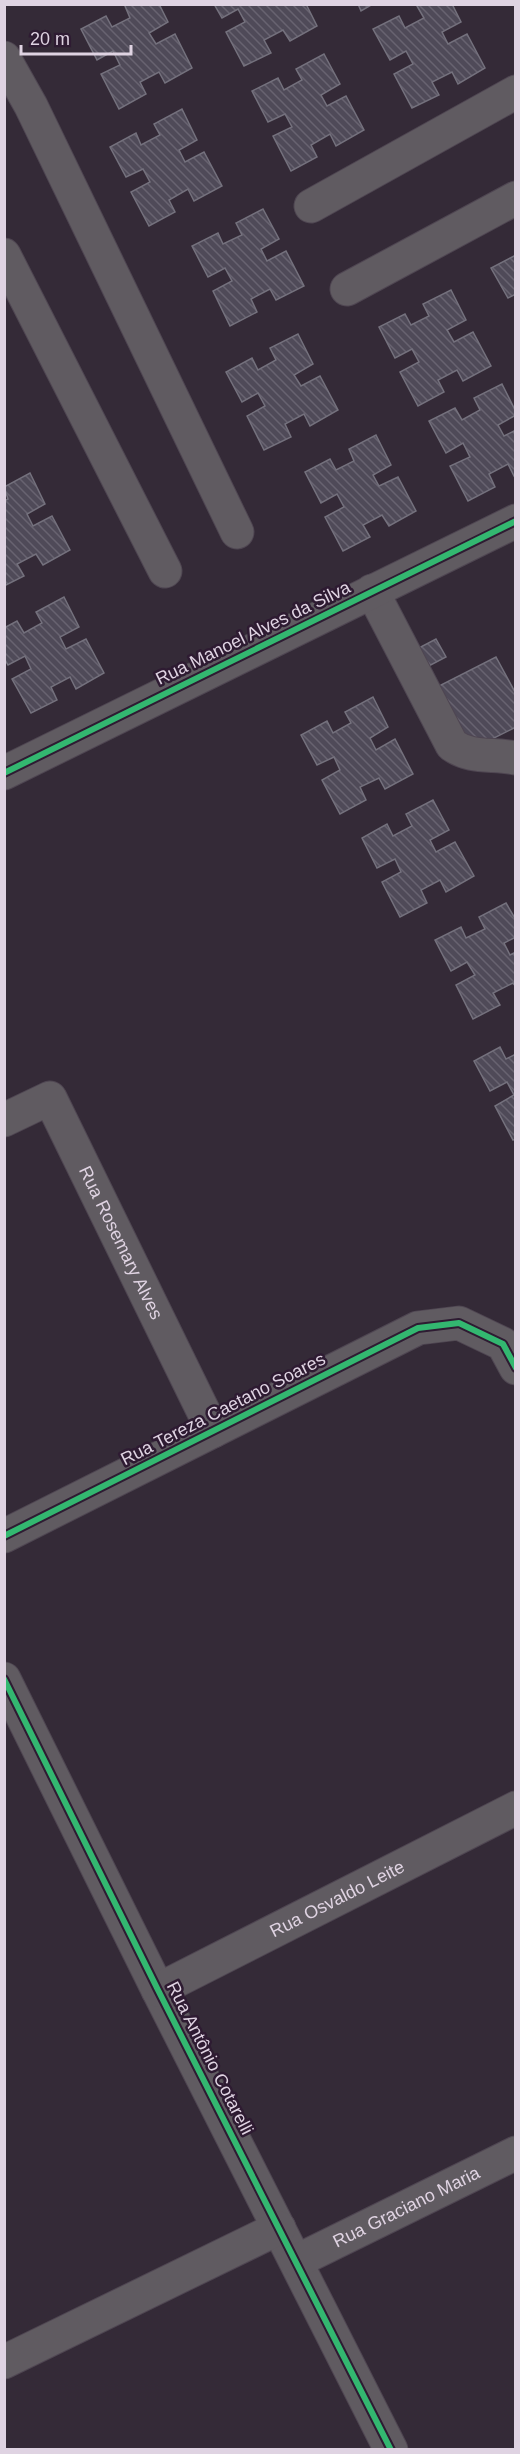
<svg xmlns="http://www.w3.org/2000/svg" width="520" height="2454" font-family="Helvetica,sans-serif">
<defs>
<pattern id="building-back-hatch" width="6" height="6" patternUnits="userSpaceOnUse" patternTransform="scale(1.5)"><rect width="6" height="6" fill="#4f4a58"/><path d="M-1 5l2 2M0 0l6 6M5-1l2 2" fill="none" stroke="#686370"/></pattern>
</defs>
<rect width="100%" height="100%" fill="#342a37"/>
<g fill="url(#building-back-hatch)" stroke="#74717d" stroke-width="1.5">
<path d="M128,4H159L168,22L149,33L156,44L175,34L192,68L165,83L159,72L140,82L146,94L119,109L101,74L120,65L113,51L97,60L81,29L106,16L112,27L130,18L125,6Z"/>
<path d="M214,4H306L317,26L290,41L283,30L264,40L271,53L244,66L226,32L245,22L238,9L222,18Z"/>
<path d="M358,4H373L361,11Z"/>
<path d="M421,4H452L461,22L442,32L448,44L467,34L485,68L458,84L452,72L432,82L439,95L412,108L394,74L413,64L406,51L390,60L373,29L399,16L405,28L424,18L417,6Z"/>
<path d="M324,54L340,84L321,95L327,106L346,96L364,130L336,146L330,134L311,145L317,157L291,171L273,136L292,127L285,114L268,122L252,91L278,78L284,90L302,80L296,69Z"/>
<path d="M182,109L197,140L179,150L185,162L204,152L222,186L194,201L188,189L169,200L175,212L149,226L131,192L150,182L143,169L126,177L110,147L136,133L141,145L160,135L154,124Z"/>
<path d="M263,209L279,239L261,249L267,261L286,251L304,286L276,300L270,289L251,299L257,312L230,326L213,291L232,281L225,268L208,277L192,246L218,233L223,244L242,235L236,223Z"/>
<path d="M516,255V294L508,298L491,268Z"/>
<path d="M451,290L466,320L447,330L454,342L473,332L491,366L463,381L457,370L438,380L444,392L418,406L400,372L419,362L412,349L395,358L379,327L405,314L411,325L429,316L423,304Z"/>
<path d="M298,334L313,364L294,375L301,386L320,376L338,410L310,426L304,414L285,424L291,437L264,450L247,416L265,406L258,393L242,402L226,372L252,358L258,370L276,360L270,348Z"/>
<path d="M502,384L516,412V415L498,425L504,436L516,430V474L514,476L508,464L489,474L495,487L468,501L450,466L470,457L463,443L446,453L429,421L455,408L462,420L480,410L474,398Z"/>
<path d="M376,435L391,465L373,475L379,486L398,477L416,511L389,526L382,515L363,525L370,537L343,551L325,517L344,507L337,494L321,503L305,472L330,459L336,470L354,461L349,449Z"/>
<path d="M30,473L45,504L27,514L33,526L52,516L70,550L43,565L36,554L17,564L24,576L4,586V501L8,499L4,487Z"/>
<path d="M64,597L79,627L60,637L66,649L86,639L104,673L76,689L70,677L51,687L57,700L31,713L12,679L31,669L25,656L8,665L4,658V628L17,621L24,633L42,623L36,612Z"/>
<path d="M436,639L446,657L423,669L413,651Z"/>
<path d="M496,657L516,694V727L470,750L437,687Z"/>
<path d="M373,697L388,727L370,738L376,750L395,739L413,774L385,789L379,778L360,787L366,800L340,814L322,780L340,770L334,757L317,765L301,735L327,721L333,733L351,723L345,712Z"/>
<path d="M433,800L449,830L430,840L436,852L455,842L474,876L446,892L440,880L421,890L427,903L400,917L382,882L401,872L395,859L377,868L362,838L387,824L393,836L412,826L406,814Z"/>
<path d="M506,903L516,920V937L504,943L510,955L516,952V987L513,983L493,993L500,1005L473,1019L456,985L475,975L467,962L451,971L435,940L461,927L466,938L485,929L479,917Z"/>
<path d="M500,1047L506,1059L516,1054V1139L513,1140L495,1106L514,1095L507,1082L490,1091L474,1061Z"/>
</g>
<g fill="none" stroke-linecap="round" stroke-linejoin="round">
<defs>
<g id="minor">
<path d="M4,58L31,106L237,532"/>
<path d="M311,206L516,92"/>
<path d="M4,255L165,571"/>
<path d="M347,289L516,198"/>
<path d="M372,591L452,745C472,759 491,753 516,758"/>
<path d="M4,773L516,521"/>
<path id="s1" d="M4,1120L50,1098L213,1431"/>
<path d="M4,1536L418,1328L459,1323L503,1344L516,1368"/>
<path d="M4,1679L158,1990L391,2450"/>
<path id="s2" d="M158,1990L516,1808"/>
<path id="s3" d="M297,2261L516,2153"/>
<path d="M4,2362L279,2228"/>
</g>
</defs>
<use href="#minor" stroke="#4f4652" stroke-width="35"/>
<use href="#minor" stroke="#605b61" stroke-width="33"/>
<defs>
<g id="cycleway">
<path d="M4,773L516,521"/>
<path d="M4,1536L418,1328L459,1323L503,1344L516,1368"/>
<path d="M4,1679L158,1990L391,2450"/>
</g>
</defs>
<use href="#cycleway" stroke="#2e1b32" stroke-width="10"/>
<use href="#cycleway" stroke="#33b770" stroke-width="6"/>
</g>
<g text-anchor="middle" stroke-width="5" stroke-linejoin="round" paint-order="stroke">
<g font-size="18" fill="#dfd3e2" stroke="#2e1b32">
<text transform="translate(253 633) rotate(-26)" y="6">Rua Manoel Alves da Silva</text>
<text dy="6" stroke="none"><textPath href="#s1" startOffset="212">Rua Rosemary Alves</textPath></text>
<text transform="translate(223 1409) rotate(-27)" y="6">Rua Tereza Caetano Soares</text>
<text dy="6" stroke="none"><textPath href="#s2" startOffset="201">Rua Osvaldo Leite</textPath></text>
<text transform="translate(210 2058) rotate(63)" y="6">Rua Antônio Cotarelli</text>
<text dy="6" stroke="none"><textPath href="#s3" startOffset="122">Rua Graciano Maria</textPath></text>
</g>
</g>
<rect width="520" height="2454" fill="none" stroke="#dfd3e2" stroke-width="12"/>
<path d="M21 45v9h110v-9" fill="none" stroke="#dfd3e2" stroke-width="3"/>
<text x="30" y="45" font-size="18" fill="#dfd3e2" stroke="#2e1b32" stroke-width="4.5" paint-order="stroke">20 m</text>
</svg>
